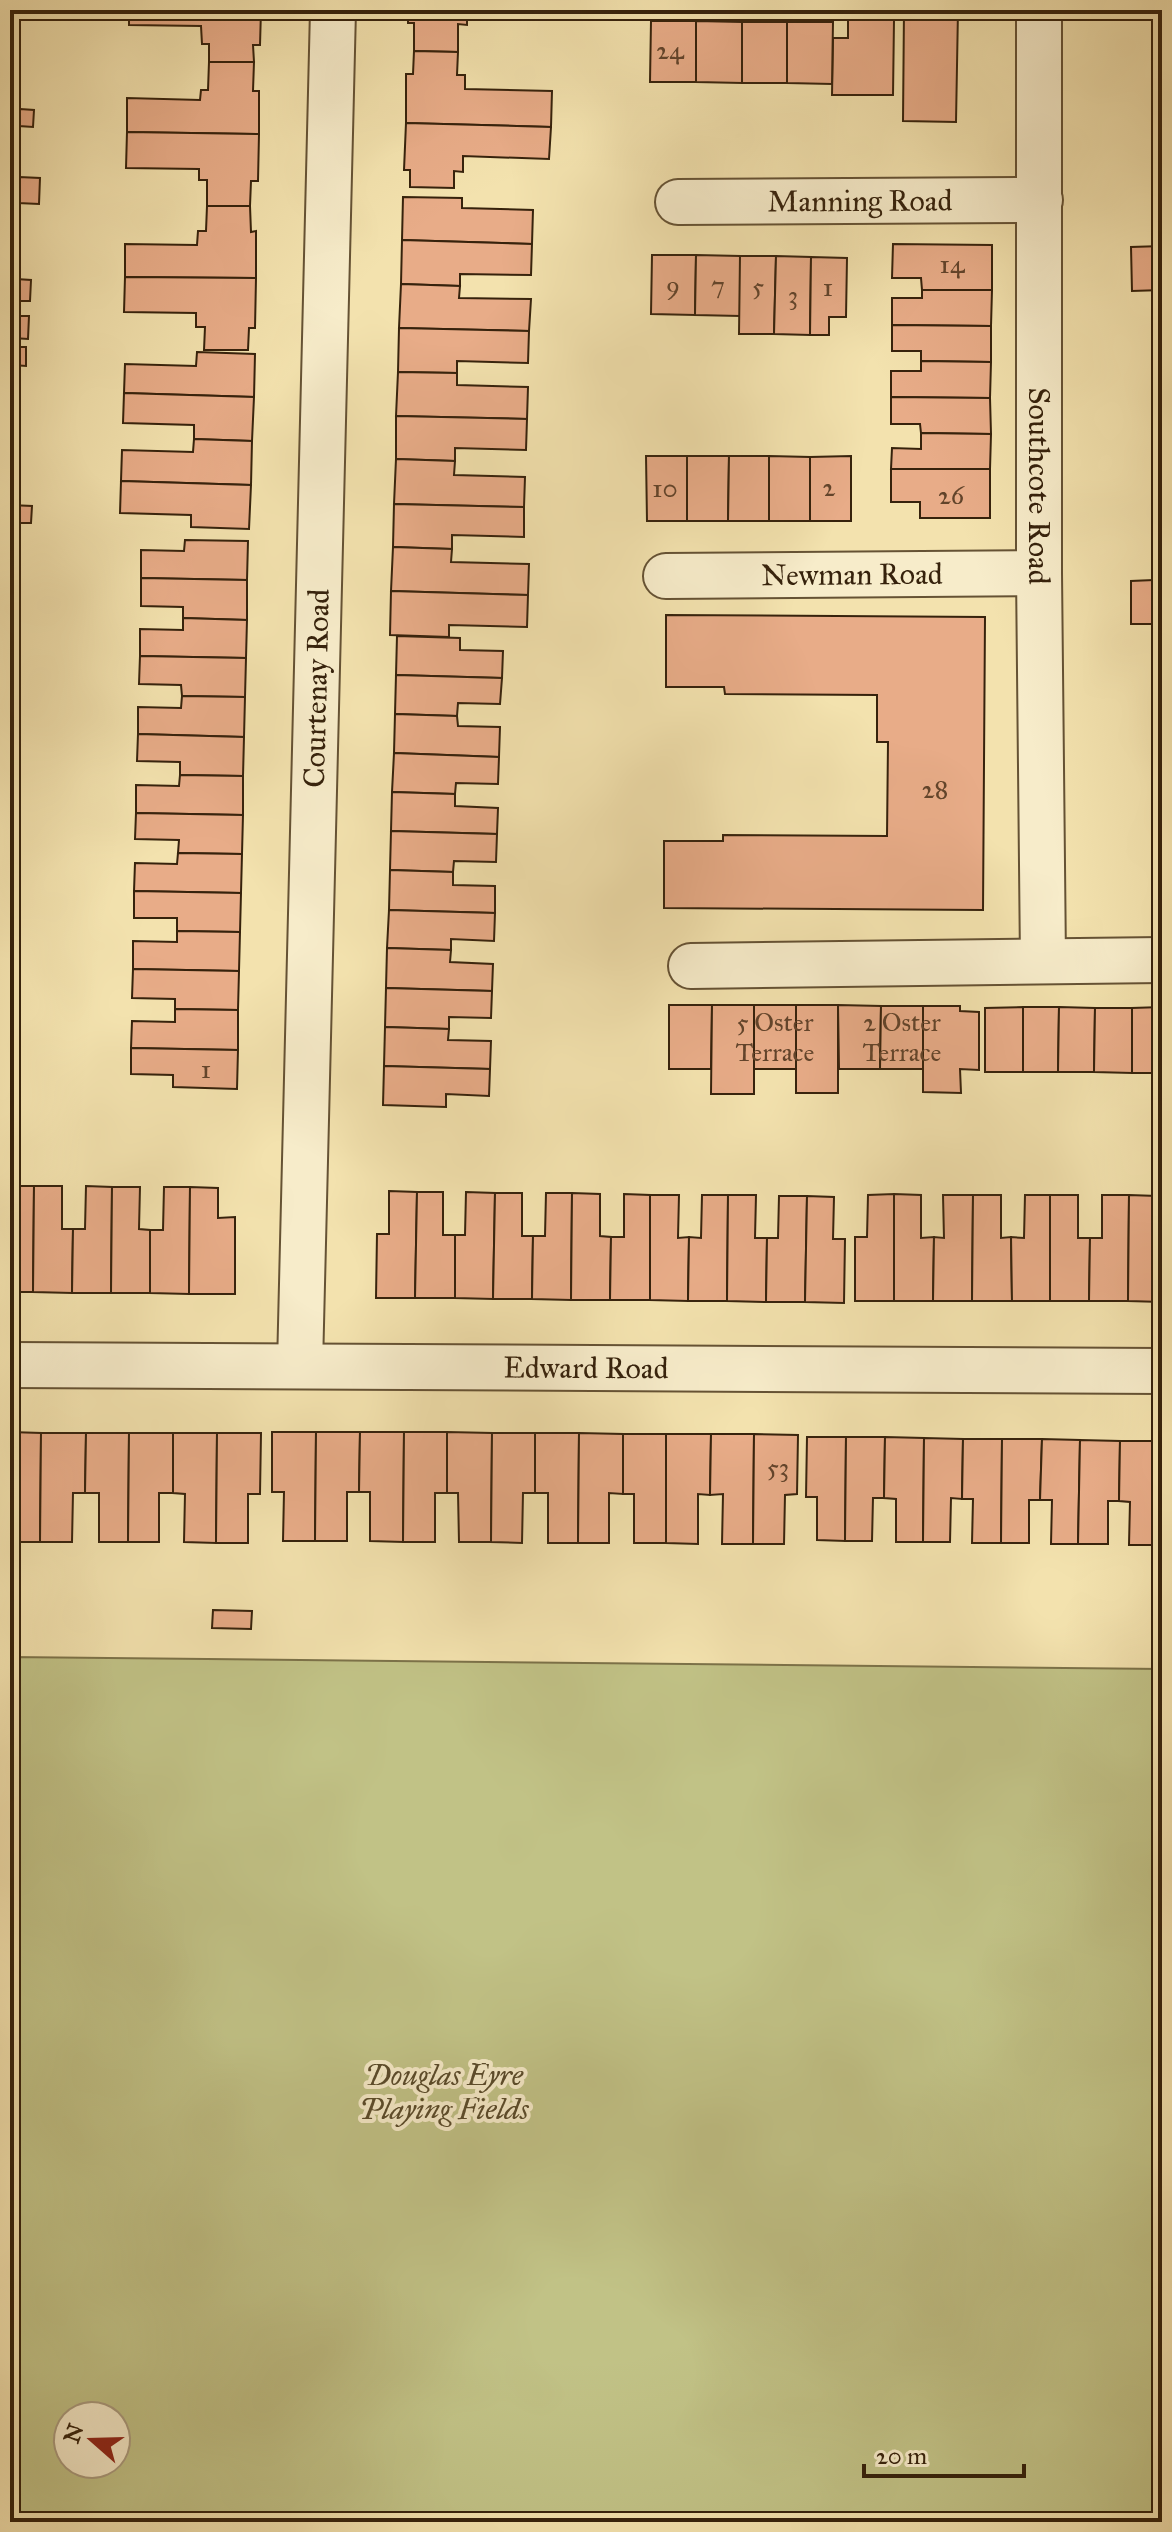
<svg xmlns="http://www.w3.org/2000/svg" width="1172" height="2532" font-family="'IM FELL Great Primer',serif">
<rect width="100%" height="100%" fill="#f3e2ae"/>
<filter id="stains"><feTurbulence type="fractalNoise" baseFrequency=".0025" numOctaves="4"/><feColorMatrix values="0 0 0 0 .2 0 0 0 0 .09 0 0 0 0 .02 0 0 0 .5 -.17"/></filter>
<radialGradient id="worn" r=".72"><stop offset=".6" stop-color="#630" stop-opacity="0"/><stop offset="1" stop-color="#630" stop-opacity=".3"/></radialGradient>
<path fill="#c1c286" stroke="#7c7249" stroke-width="2" fill-rule="evenodd" d="M10,1657L1162,1669V2522H10ZM68,2416H116V2464H68Z"/>
<g fill="#e8ac88" stroke="#36220c" stroke-width="2">
<path d="M129,10H261L260,45H253L254,62H209V44H202L201,26L129,25Z"/>
<path d="M408,10H553V19L467,17V25L458,24V52L414,51V23H408Z"/>
<path d="M904,10H958L956,122L903,121Z"/>
<path d="M848,20H894L893,95H832L833,38H848Z"/>
<path d="M651,21H696V82H650Z"/>
<path d="M696,21L742,22V83L696,82Z"/>
<rect x="742" y="22" width="45" height="61"/>
<path d="M787,22H833L832,84L787,83Z"/>
<path d="M414,51L458,52L457,75H465V89L552,91L551,127L406,123V74H413Z"/>
<path d="M209,62H254L253,91H259V134L127,132V98L200,100L201,90H208Z"/>
<path d="M20,109L34,110L33,127L19,126Z"/>
<path d="M406,123L551,127L549,159L463,156V172L454,171V188L410,187V170H404Z"/>
<path d="M127,132L259,134L258,181H251L250,206H207V180H199V169L126,168Z"/>
<path d="M19,177L40,178L39,204L18,203Z"/>
<path d="M10,195H18L17,226L10,225Z"/>
<path d="M403,197L462,198V208L533,210L532,244L402,240Z"/>
<path d="M207,206H250L251,232L256,231V278L125,277V244L197,245L198,231H206Z"/>
<path d="M402,240L532,244L531,275L460,274V286L401,284Z"/>
<path d="M893,244L992,245V290H922L921,278H892Z"/>
<path d="M1162,246V290L1132,291L1131,247Z"/>
<path d="M652,255H696L695,315L651,314Z"/>
<path d="M696,255L740,256V316L695,315Z"/>
<path d="M740,256H776L774,334H739Z"/>
<path d="M776,256L811,257L810,335L774,334Z"/>
<path d="M811,257L847,258L846,317H829V335H810Z"/>
<path d="M125,277L256,278L255,328H249L248,350H204L205,327H196V313L124,312Z"/>
<path d="M16,279L31,280L30,301H15Z"/>
<path d="M401,284L460,286L459,298L531,299L529,331L399,328Z"/>
<path d="M922,290H992L991,326L892,325V298H922Z"/>
<path d="M14,316H29L28,339L13,338Z"/>
<path d="M892,325L991,326V362L921,361V351H892Z"/>
<path d="M399,328L529,331L528,363L457,361V373L398,372Z"/>
<path d="M13,347H26V366L13,365Z"/>
<path d="M197,352L255,354L254,397L124,393L125,364L196,366Z"/>
<path d="M921,361L991,362L990,398L891,397V371H921Z"/>
<path d="M398,372L457,373V385L528,387L527,419L396,416Z"/>
<path d="M124,393L254,397L252,441L194,439V425L123,423Z"/>
<path d="M891,397L990,398L991,434L921,433L920,424H891Z"/>
<path d="M396,416L527,419L526,450L455,448V461L396,459Z"/>
<path d="M921,433L991,434L990,469H891L892,448L921,449Z"/>
<path d="M194,439L252,441L251,485L121,481L122,450L193,452Z"/>
<path d="M646,456H687V521H647Z"/>
<path d="M687,456H729L728,521H687Z"/>
<path d="M729,456H769V521H728Z"/>
<path d="M769,456L810,457V521H769Z"/>
<path d="M851,456V521H810V457Z"/>
<path d="M396,459L455,461L454,475L525,477L524,507L394,504Z"/>
<path d="M891,469H990V518H920V502H891Z"/>
<path d="M121,481L251,485L249,529L191,527V515L120,513Z"/>
<path d="M394,504L524,507V537L452,535V549L393,547Z"/>
<path d="M10,505L32,506L31,523H10Z"/>
<path d="M185,540L248,541L247,580L141,578V550L184,551Z"/>
<path d="M393,547L452,549L451,562L529,564L528,595L391,591Z"/>
<path d="M141,578L247,580V620L183,618V607L141,606Z"/>
<path d="M1154,580H1162V624H1131V581Z"/>
<path d="M391,591L528,595L527,627L449,625V637L390,635Z"/>
<path d="M666,615L985,617L983,910L664,908V841H723V835L887,836L888,742H877V695L725,694L724,687H666Z"/>
<path d="M183,618L247,620L246,658L140,656V629L183,630Z"/>
<path d="M397,636L460,638V650L503,651L502,678L396,675Z"/>
<path d="M140,656L246,658L245,697L182,696L181,685L139,684Z"/>
<path d="M396,675L502,678L500,704L458,703L457,716L395,714Z"/>
<path d="M182,696L245,697L244,737L138,734V707L181,708Z"/>
<path d="M395,714L457,716L458,726L500,727L499,757L394,753Z"/>
<path d="M138,734L244,737L243,776L180,775V762L137,761Z"/>
<path d="M394,753L499,757L498,784L456,783L455,794L392,792Z"/>
<path d="M180,775L243,776V815L136,813V785L179,786Z"/>
<path d="M392,792L455,794V806L498,808L497,834L391,831Z"/>
<path d="M136,813L243,815L242,854L178,853L179,840L135,839Z"/>
<path d="M391,831L497,834L496,862L454,861L453,872L390,870Z"/>
<path d="M178,853L242,854L241,893L134,891L135,863L177,864Z"/>
<path d="M390,870L453,872V885L495,886V913L389,910Z"/>
<path d="M134,891L241,893L240,932L177,931V918H134Z"/>
<path d="M389,910L495,913L494,941L451,939V950L387,948Z"/>
<path d="M177,931L240,932L239,971L133,969V941L177,942Z"/>
<path d="M387,948L451,950L450,962L493,964L492,991L386,988Z"/>
<path d="M133,969L239,971L238,1010L175,1009V999L132,998Z"/>
<path d="M386,988L492,991L491,1018L449,1017V1029L385,1027Z"/>
<path d="M669,1005H712L711,1069H669Z"/>
<path d="M712,1005H754V1094H711Z"/>
<rect x="754" y="1005" width="42" height="64"/>
<rect x="796" y="1005" width="42" height="88"/>
<path d="M838,1005L881,1006L880,1069H839Z"/>
<path d="M881,1006H923V1069H880Z"/>
<path d="M923,1006H960V1011L979,1012V1070L960,1069L961,1093L923,1092Z"/>
<path d="M1023,1007V1072H985V1008Z"/>
<path d="M1023,1007H1059L1058,1072H1023Z"/>
<path d="M1059,1007L1095,1008L1094,1072H1058Z"/>
<path d="M1162,1007V1073H1132V1008Z"/>
<path d="M1095,1008H1132V1073L1094,1072Z"/>
<path d="M175,1009L238,1010V1050L131,1048L132,1021L175,1022Z"/>
<path d="M385,1027L449,1029L448,1040L491,1041L490,1069L384,1066Z"/>
<path d="M131,1048L238,1050L237,1089L173,1087V1075L131,1074Z"/>
<path d="M384,1066L490,1069L489,1096L446,1094V1107L383,1105Z"/>
<path d="M10,1186H34L33,1292H10Z"/>
<path d="M34,1186H62V1229H73L72,1293L33,1292Z"/>
<path d="M86,1186L112,1187L111,1293H72L73,1229H85Z"/>
<path d="M112,1187H140L139,1229L150,1230V1293H111Z"/>
<path d="M164,1187H190L189,1294L150,1293V1230H163Z"/>
<path d="M190,1187L218,1188V1218L235,1217V1294H189Z"/>
<path d="M389,1191L417,1192L415,1298H376L377,1234H389Z"/>
<path d="M417,1192H443V1235H455V1298H415Z"/>
<path d="M466,1192L495,1193L493,1299L455,1298V1235H465Z"/>
<path d="M495,1193H522V1236H533L532,1299H493Z"/>
<path d="M546,1193H572L571,1300L532,1299L533,1236H545Z"/>
<path d="M572,1193L600,1194V1236L611,1237L610,1300H571Z"/>
<path d="M624,1194L650,1195V1300H610L611,1237H624Z"/>
<path d="M894,1194L921,1195V1238L934,1237L933,1301H894Z"/>
<path d="M894,1194V1301H855V1237H867L868,1195Z"/>
<path d="M650,1195H679L678,1238L689,1237L688,1301L650,1300Z"/>
<path d="M702,1195H728L727,1301H688L689,1237L701,1238Z"/>
<path d="M728,1195H756L755,1238H767L766,1302L727,1301Z"/>
<path d="M943,1195H973L972,1301H933L934,1237L944,1238Z"/>
<path d="M973,1195H1001V1238L1011,1237L1012,1301H972Z"/>
<path d="M1025,1195H1050V1301H1012L1011,1237L1024,1238Z"/>
<path d="M1050,1195H1078V1238H1090L1089,1301H1050Z"/>
<path d="M1102,1195H1129L1128,1301H1089L1090,1238H1102Z"/>
<path d="M1129,1195L1157,1196V1238H1162V1302L1128,1301Z"/>
<path d="M779,1196H807L805,1302H766L767,1238H778Z"/>
<path d="M807,1196L834,1197L833,1239H845L844,1303L805,1302Z"/>
<path d="M10,1432L41,1433L40,1542H10Z"/>
<path d="M272,1432H316L315,1541H283L284,1492H272Z"/>
<path d="M316,1432H360L359,1492H347V1541H315Z"/>
<path d="M360,1432H404L403,1542L370,1541V1492H359Z"/>
<path d="M404,1432H447V1493H435V1542H403Z"/>
<path d="M447,1432L492,1433L491,1542H459L458,1493H447Z"/>
<path d="M41,1433H86L85,1493H73L72,1542H40Z"/>
<path d="M86,1433H129L128,1542H99V1493H85Z"/>
<path d="M129,1433H173V1493H159V1542H128Z"/>
<path d="M173,1433H217L216,1543L184,1542L185,1494L173,1493Z"/>
<path d="M217,1433H261L260,1494H248V1543H216Z"/>
<path d="M492,1433H535V1493H523L522,1543L491,1542Z"/>
<path d="M535,1433H579L578,1543H548V1493H535Z"/>
<path d="M579,1433L623,1434V1494L609,1493V1543H578Z"/>
<path d="M623,1434H666V1543H634V1494H623Z"/>
<path d="M666,1434H711L710,1495L698,1494V1544L666,1543Z"/>
<path d="M711,1434H754L753,1544H722L723,1494L710,1495Z"/>
<path d="M754,1434L798,1435L797,1494L785,1495L784,1544H753Z"/>
<path d="M807,1437H846L845,1541L817,1540V1497H806Z"/>
<path d="M846,1437H885L884,1498H873L872,1541H845Z"/>
<path d="M885,1437L924,1438L923,1542H896V1499L884,1498Z"/>
<path d="M924,1438L963,1439L962,1499L951,1498L950,1542H923Z"/>
<path d="M963,1439H1002L1001,1543H972L973,1499H962Z"/>
<path d="M1002,1439H1042L1040,1500H1029V1543H1001Z"/>
<path d="M1042,1439L1080,1440L1078,1544H1051L1052,1500H1040Z"/>
<path d="M1080,1440L1120,1441L1119,1501H1108V1544H1078Z"/>
<path d="M1120,1441H1158L1157,1545H1129L1130,1502L1119,1501Z"/>
<path d="M1158,1441H1162V1545H1157Z"/>
<path d="M213,1610L252,1611L251,1629L212,1628Z"/>
</g>
<g fill="none" stroke-linecap="round" stroke-linejoin="round">
<defs>
<g id="minor">
<path id="s1" d="M1039,10V573L1043,961"/>
<path id="s2" d="M678,202L1040,200"/>
<path id="s3" d="M666,576L1039,573"/>
<path d="M691,966L1162,960"/>
<path id="s4" d="M10,1365L1162,1371"/>
<path id="s5" d="M300,1366L333,10"/>
</g>
</defs>
<use href="#minor" stroke="#655234" stroke-width="48"/>
<use href="#minor" stroke="#f7ecca" stroke-width="44"/>
</g>
<g text-anchor="middle" stroke-width="8" stroke-linejoin="round" paint-order="stroke">
<g font-size="26" fill="#62442b">
<text x="670" y="59">24</text>
<text x="952" y="273">14</text>
<text x="673" y="294">9</text>
<text x="718" y="294">7</text>
<text x="758" y="295">5</text>
<text x="828" y="296">1</text>
<text x="793" y="304">3</text>
<text x="829" y="496">2</text>
<text x="665" y="497">10</text>
<text x="951" y="504">26</text>
<text x="935" y="798">28</text>
<text x="775" y="1031">5 Oster<tspan x="775" dy="30">Terrace</tspan></text>
<text x="902" y="1031">2 Oster<tspan x="902" dy="30">Terrace</tspan></text>
<text x="206" y="1078">1</text>
<text x="778" y="1476">53</text>
</g>
<g font-size="30" fill="#36220c" stroke="#f7ecca">
<text dy="10" stroke="none"><textPath href="#s2" startOffset="182">Manning Road</textPath></text>
<text dy="10" stroke="none"><textPath href="#s1" startOffset="476">Southcote Road</textPath></text>
<text dy="10" stroke="none"><textPath href="#s3" startOffset="186">Newman Road</textPath></text>
<text dy="10" stroke="none"><textPath href="#s5" startOffset="678">Courtenay Road</textPath></text>
<text dy="10" stroke="none"><textPath href="#s4" startOffset="576">Edward Road</textPath></text>
</g>
<g font-size="30" font-style="italic" fill="#594a2a" stroke="#f7ecca">
<text x="444" y="2085">Douglas Eyre<tspan x="444" dy="34">Playing Fields</tspan></text>
</g>
</g>
<rect width="1172" height="2532" fill="none" stroke="#f3e2ae" stroke-width="40"/>
<rect x="12" y="12" width="1148" height="2508" fill="none" stroke="#36220c" stroke-width="4"/>
<rect x="20" y="20" width="1132" height="2492" fill="none" stroke="#36220c" stroke-width="2"/>
<g transform="translate(92 2440) rotate(290)"><circle r="38" fill="#f7ecca" stroke="#aa9b7e" stroke-width="2"/>
<path d="M0-6L14 30L0 20L-14 30Z" fill="#8f2418"/>
<text y="-12" font-size="22" font-weight="bold" text-anchor="middle" fill="#36220c">N</text>
</g>
<path d="M864 2464v12h160v-12" fill="none" stroke="#36220c" stroke-width="4"/>
<text x="876" y="2464" font-size="24" fill="#36220c" stroke="#f7ecca" stroke-width="6" paint-order="stroke">20 m</text>
<rect width="100%" height="100%" filter="url(#stains)"/>
<rect width="100%" height="100%" fill="url(#worn)"/>
</svg>
